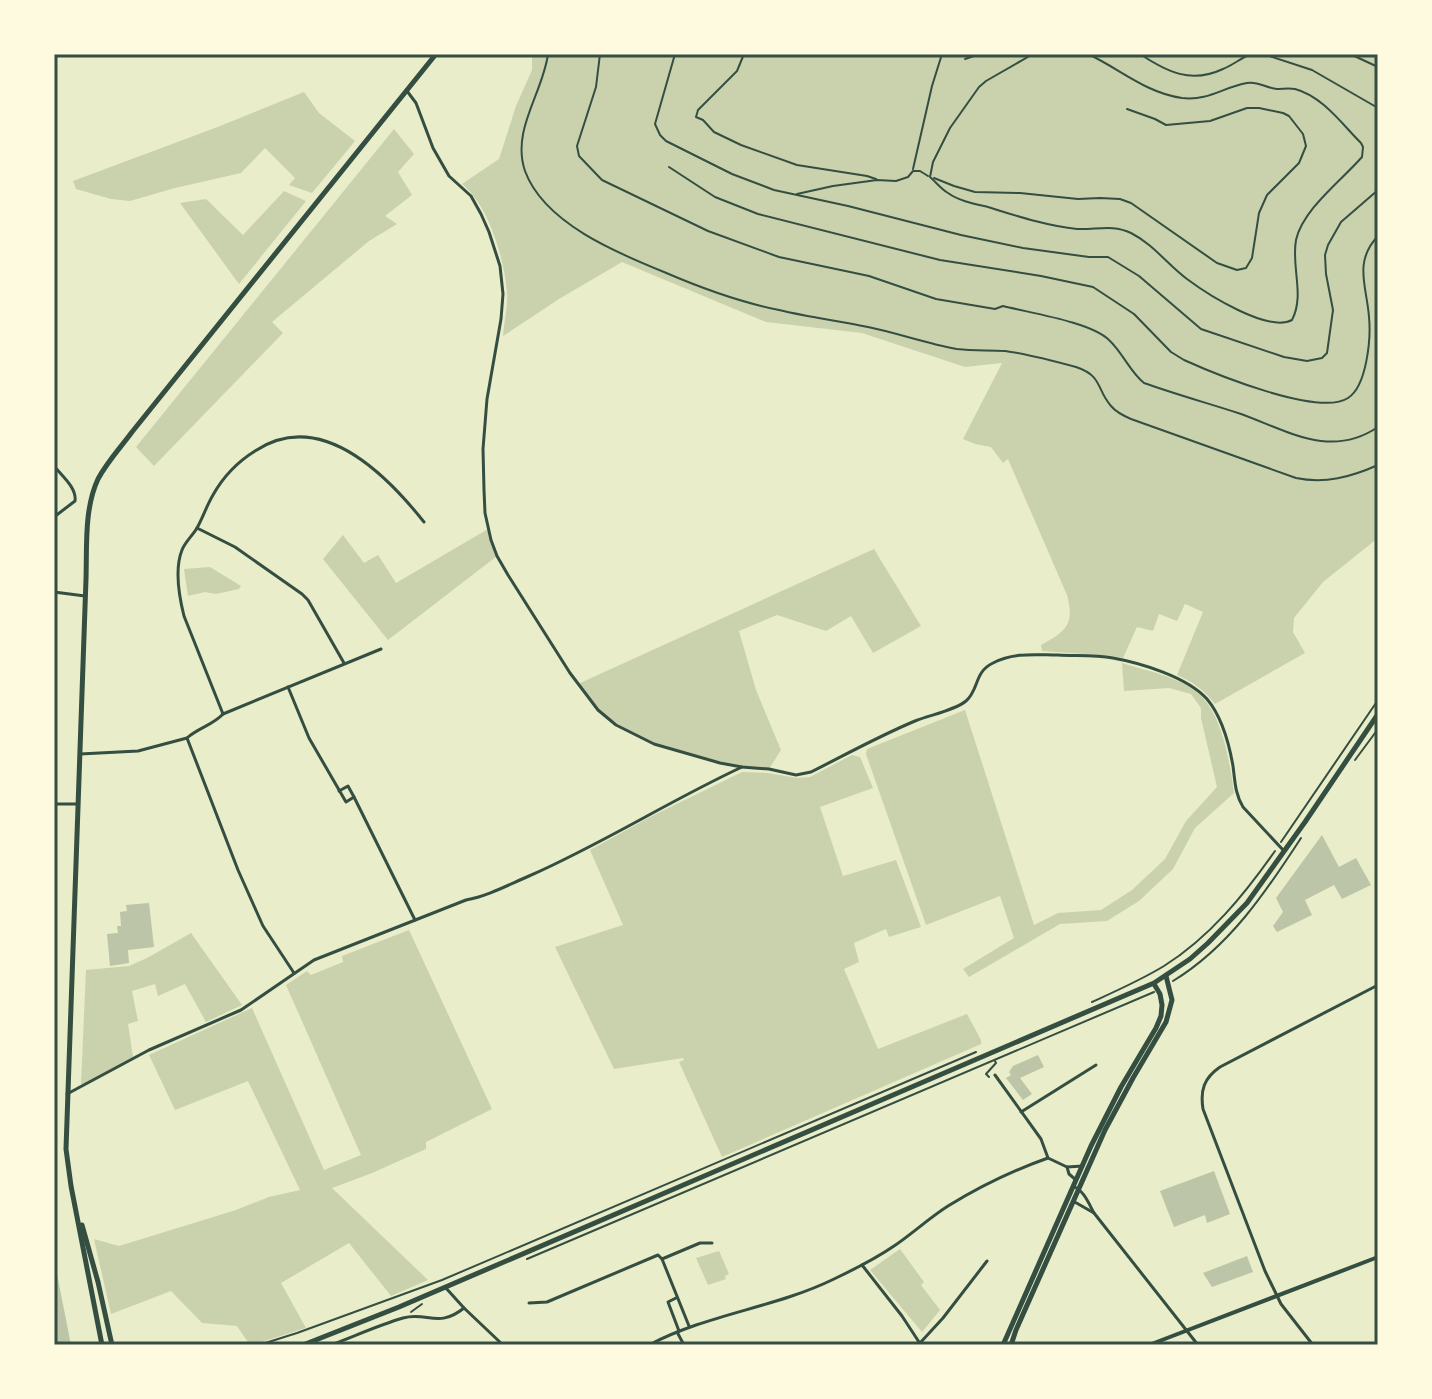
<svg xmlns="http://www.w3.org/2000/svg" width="1432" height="1399" font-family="Helvetica,sans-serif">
<rect width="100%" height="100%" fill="#e9edc9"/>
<g fill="#cad2ad">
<path d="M532,54H1378V483H1374L1378,489V538L1323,582L1294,618L1293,632L1305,653L1215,704C1204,690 1193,682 1177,675L1203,612L1185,604L1177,621L1159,614L1153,631L1137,627L1123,658L1112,656L1042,651L1041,645C1066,631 1075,625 1067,595L1008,459L1003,463L991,447L975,444L963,439L1002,363L965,367L862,333L766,322L622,262L559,299L503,336C504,322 508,306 507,292C504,258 489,206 462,184L499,159L516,106L532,70Z"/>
<path d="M304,92L319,113L355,141L312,193L289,185L295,178L265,148L241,173L175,188L130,201L111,199L76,189L73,181L215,128Z"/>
<path d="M394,129L414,154L398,172L412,195L385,216L397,224L369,241L272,322L283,333L154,466L136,447Z"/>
<path d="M284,191L306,201L239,284L180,203L206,199L243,235Z"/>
<path d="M488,529L497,556L388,640L323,559L343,535L364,563L378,555L396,583Z"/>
<path d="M874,549L921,626L873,653L851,616L826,631L777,615L739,631L756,690L781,750L769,769L720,763L643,739L606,717L578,684Z"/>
<path d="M210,567L241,586L239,589L216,594L205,592L188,596L184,569Z"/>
<path d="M1122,663C1147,671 1177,676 1198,693C1222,713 1230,763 1234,793L1195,828L1173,869L1139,901L1107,921L1060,924L969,977L963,969L1014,938L1000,896L926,925L866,754L867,749L965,710L1034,925L1058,913L1101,910L1132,890L1165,859L1186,821L1217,787L1201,718V708L1191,694L1169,688L1124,691Z"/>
<path d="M852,755L860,757L873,788L820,807L843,876L896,860L921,927L889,937L886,929L854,943L859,962L844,969L878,1049L967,1014L981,1040V1044L722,1157L679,1062L684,1060L683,1058L614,1069L555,947L623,925L590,850L652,816L742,772L768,773L797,778L810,777Z"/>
<path d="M409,930L492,1109L426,1142V1149L372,1173L332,1188L428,1280L391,1296L349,1243L281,1283L306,1328L252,1345H250L237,1326L202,1323L171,1291L111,1314L94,1239L119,1246L236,1210L269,1197L300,1190L248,1081L175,1110L149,1055L252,1008L324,1170L361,1155L286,985L307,971L311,975L343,962L342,956Z"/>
<path d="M191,933L242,1005L206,1022L185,984L158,996L155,984L132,991L138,1021L128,1024L133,1057L86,1084H81L86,970L129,966L147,958Z"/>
<path d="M900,1249L924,1282L921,1285L940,1310L922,1332L870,1270Z"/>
<path d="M719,1251L729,1274L725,1276L726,1279L708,1285L696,1258Z"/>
</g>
<g fill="#bcc5a7">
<path d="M1322,835L1339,867L1356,858L1371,885L1342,899L1334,885L1305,900L1312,915L1277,932L1273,926L1283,912L1276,898Z"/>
<path d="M149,903L154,947L128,950L129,963L110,966L107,934L118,933L117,926H121L120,912L127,911L126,905Z"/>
<path d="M1038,1055L1044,1067L1020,1078L1032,1094L1023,1100L1006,1078L1011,1075L1009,1072L1013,1066Z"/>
<path d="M1214,1171L1230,1214L1207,1223L1205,1215L1174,1227L1160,1191Z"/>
<path d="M1247,1256L1253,1272L1212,1287L1203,1273Z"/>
<path d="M54,1264H55L71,1345H54Z"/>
</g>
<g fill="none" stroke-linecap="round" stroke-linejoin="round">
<g stroke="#344e41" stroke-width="2">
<path d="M548,54C543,93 511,130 525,171C544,223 617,253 664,272C701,288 739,302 779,310C808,317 839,321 868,327C898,333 927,344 957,349C973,351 989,350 1005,351C1028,354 1054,361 1076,367C1103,376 1096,389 1111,406C1116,412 1124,416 1131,419L1296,478C1325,484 1351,477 1378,465"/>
<path d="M600,54L596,87L577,146L579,156L602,180L708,231L779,257L869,276L936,299L995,309L1003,306C1030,313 1091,322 1109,340C1123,353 1130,372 1144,383C1175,394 1207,403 1238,413C1285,429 1329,460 1378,427"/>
<path d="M675,54L655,124L660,135L666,141L732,174L774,190L848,206L961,235L1023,248L1089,257H1108L1139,276L1201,329L1284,357L1307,361L1322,358L1327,353L1333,310L1326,274L1325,255L1328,245L1341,222L1378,190"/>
<path d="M744,54L737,71L698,110L696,117L703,120L714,132L741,145L797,165L867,176L876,179"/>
<path d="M1033,54L986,81L979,87L950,128L933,162L930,177C936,182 941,189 948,193C959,201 975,204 988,207C1017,216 1047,226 1077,229C1096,230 1113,224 1131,233C1153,244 1168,265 1187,279C1207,294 1268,333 1292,320C1305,295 1291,267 1296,240C1303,209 1342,180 1362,157L1363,147L1361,143C1342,124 1322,96 1295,89C1288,88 1283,89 1277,89C1266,88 1258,81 1247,83C1223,87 1209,101 1182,98C1146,93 1120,69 1088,54"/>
<path d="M1140,54C1167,72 1191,84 1223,69C1233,65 1241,58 1251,54"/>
<path d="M1263,54L1312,70L1378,108"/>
<path d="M1350,54L1378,67"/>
<path d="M965,59L980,54"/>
<path d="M669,167L715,197L758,214L940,260L1041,276L1093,287L1134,314L1171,352L1184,360C1215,374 1319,417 1348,398C1367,386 1371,338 1369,317C1367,287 1353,262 1378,236"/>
<path d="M913,169L932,86L942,54"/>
<path d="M934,178L954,186L975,192L1020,193L1078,199L1100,198L1120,199L1131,203L1217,263L1237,270L1246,268L1252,258L1259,213L1267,195L1299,163L1306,146L1303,134L1289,116L1283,113L1259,108H1247L1210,121L1166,125L1155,119L1127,109"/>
<path d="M797,194L833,186L877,180L896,181L908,177L913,171H920L928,176"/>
<path d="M1355,760L1378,729"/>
<path d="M1281,842L1378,700"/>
<path d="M1173,981C1229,947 1266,892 1301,838"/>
<path d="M1092,1002C1116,991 1141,980 1164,966C1210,937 1244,895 1275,851"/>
<path d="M989,1077L986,1074L996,1063L995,1061"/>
<path d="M527,1259L1154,992"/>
<path d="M411,1312L422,1304"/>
<path d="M259,1345L297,1333L442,1280L976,1052"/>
</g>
<g stroke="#344e41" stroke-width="3">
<path d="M407,91L416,103L433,148L449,176L471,196L481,214L489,232L500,266L503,294L501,319L487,399L483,449L484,490L485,513L491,540L497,556L508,575L570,673L598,710L616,725L654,744L720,763L742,767L769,769L796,775L811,772C845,755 879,736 915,721C929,715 954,711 966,701C979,690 974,672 993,663C1014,652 1036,655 1058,655C1076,656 1095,655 1113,658C1141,663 1187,677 1207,699C1222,717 1229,743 1233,766C1235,781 1235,794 1243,807L1284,851"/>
<path d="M54,466C62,476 77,488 75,501L54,517"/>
<path d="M197,528C203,517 207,505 213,495C223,477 239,461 255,451C320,408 385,473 424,522"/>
<path d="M54,592L85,596"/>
<path d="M288,687L309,738L346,802L354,797L415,920"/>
<path d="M223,714L184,616C179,596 174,570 182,550C185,542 193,535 197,528L235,547L302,594L308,600L344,663"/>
<path d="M187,738L238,870L263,926L294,973"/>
<path d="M80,754L138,751L187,738C198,728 213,725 223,714L381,649"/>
<path d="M339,791L348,786L354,797"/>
<path d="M54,804H77"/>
<path d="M995,1075L1041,1139L1048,1158L1067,1167L1083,1166"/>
<path d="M67,1094L149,1050L241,1010L314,960L466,900C488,896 508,885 529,876C602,844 669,801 742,767"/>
<path d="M1021,1112L1096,1065"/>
<path d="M1067,1167L1069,1174L1076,1180"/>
<path d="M1073,1186C1084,1191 1088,1202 1094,1213L1198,1345"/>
<path d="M1073,1201L1094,1213"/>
<path d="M662,1259L700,1243H712"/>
<path d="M862,1265L902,1316L919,1342"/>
<path d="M445,1287L464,1308L503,1345"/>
<path d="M676,1298L668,1302L679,1331"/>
<path d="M529,1303L547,1302L658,1255L662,1259L689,1326"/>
<path d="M677,1332L684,1345"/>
<path d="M920,1343L943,1318L987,1261"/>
<path d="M331,1345C355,1336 379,1325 403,1318C427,1311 438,1329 464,1308"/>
<path d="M649,1345C707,1314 775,1308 834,1279C855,1269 875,1259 894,1246C912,1234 929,1218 948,1206C979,1187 1014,1170 1048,1158"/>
<path d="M1313,1345L1281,1304L1265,1271L1203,1109C1200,1090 1204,1078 1220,1067L1378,985"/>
</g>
<path stroke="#344e41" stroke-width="4" d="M1149,1345L1378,1257"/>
<g stroke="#344e41" stroke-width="5">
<path d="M82,1225L98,1282L112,1345"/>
<path d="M102,1345L71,1186L66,1149L86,579C87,547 84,509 98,479C107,462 121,447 132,432L436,54"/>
<path d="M303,1345L399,1307L1154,983L1190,959L1208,943L1247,903L1305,822L1378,714"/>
<path d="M1003,1345L1091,1146L1121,1087L1156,1028L1161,1016L1162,1005L1160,994L1154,984"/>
<path d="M1011,1345L1016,1330L1105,1130L1133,1078L1166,1022L1172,1000L1166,976"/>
</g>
</g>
<rect width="1432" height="1399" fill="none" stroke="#fefae0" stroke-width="112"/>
<rect x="56" y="56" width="1320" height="1287" fill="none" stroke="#344e41" stroke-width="3"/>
</svg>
